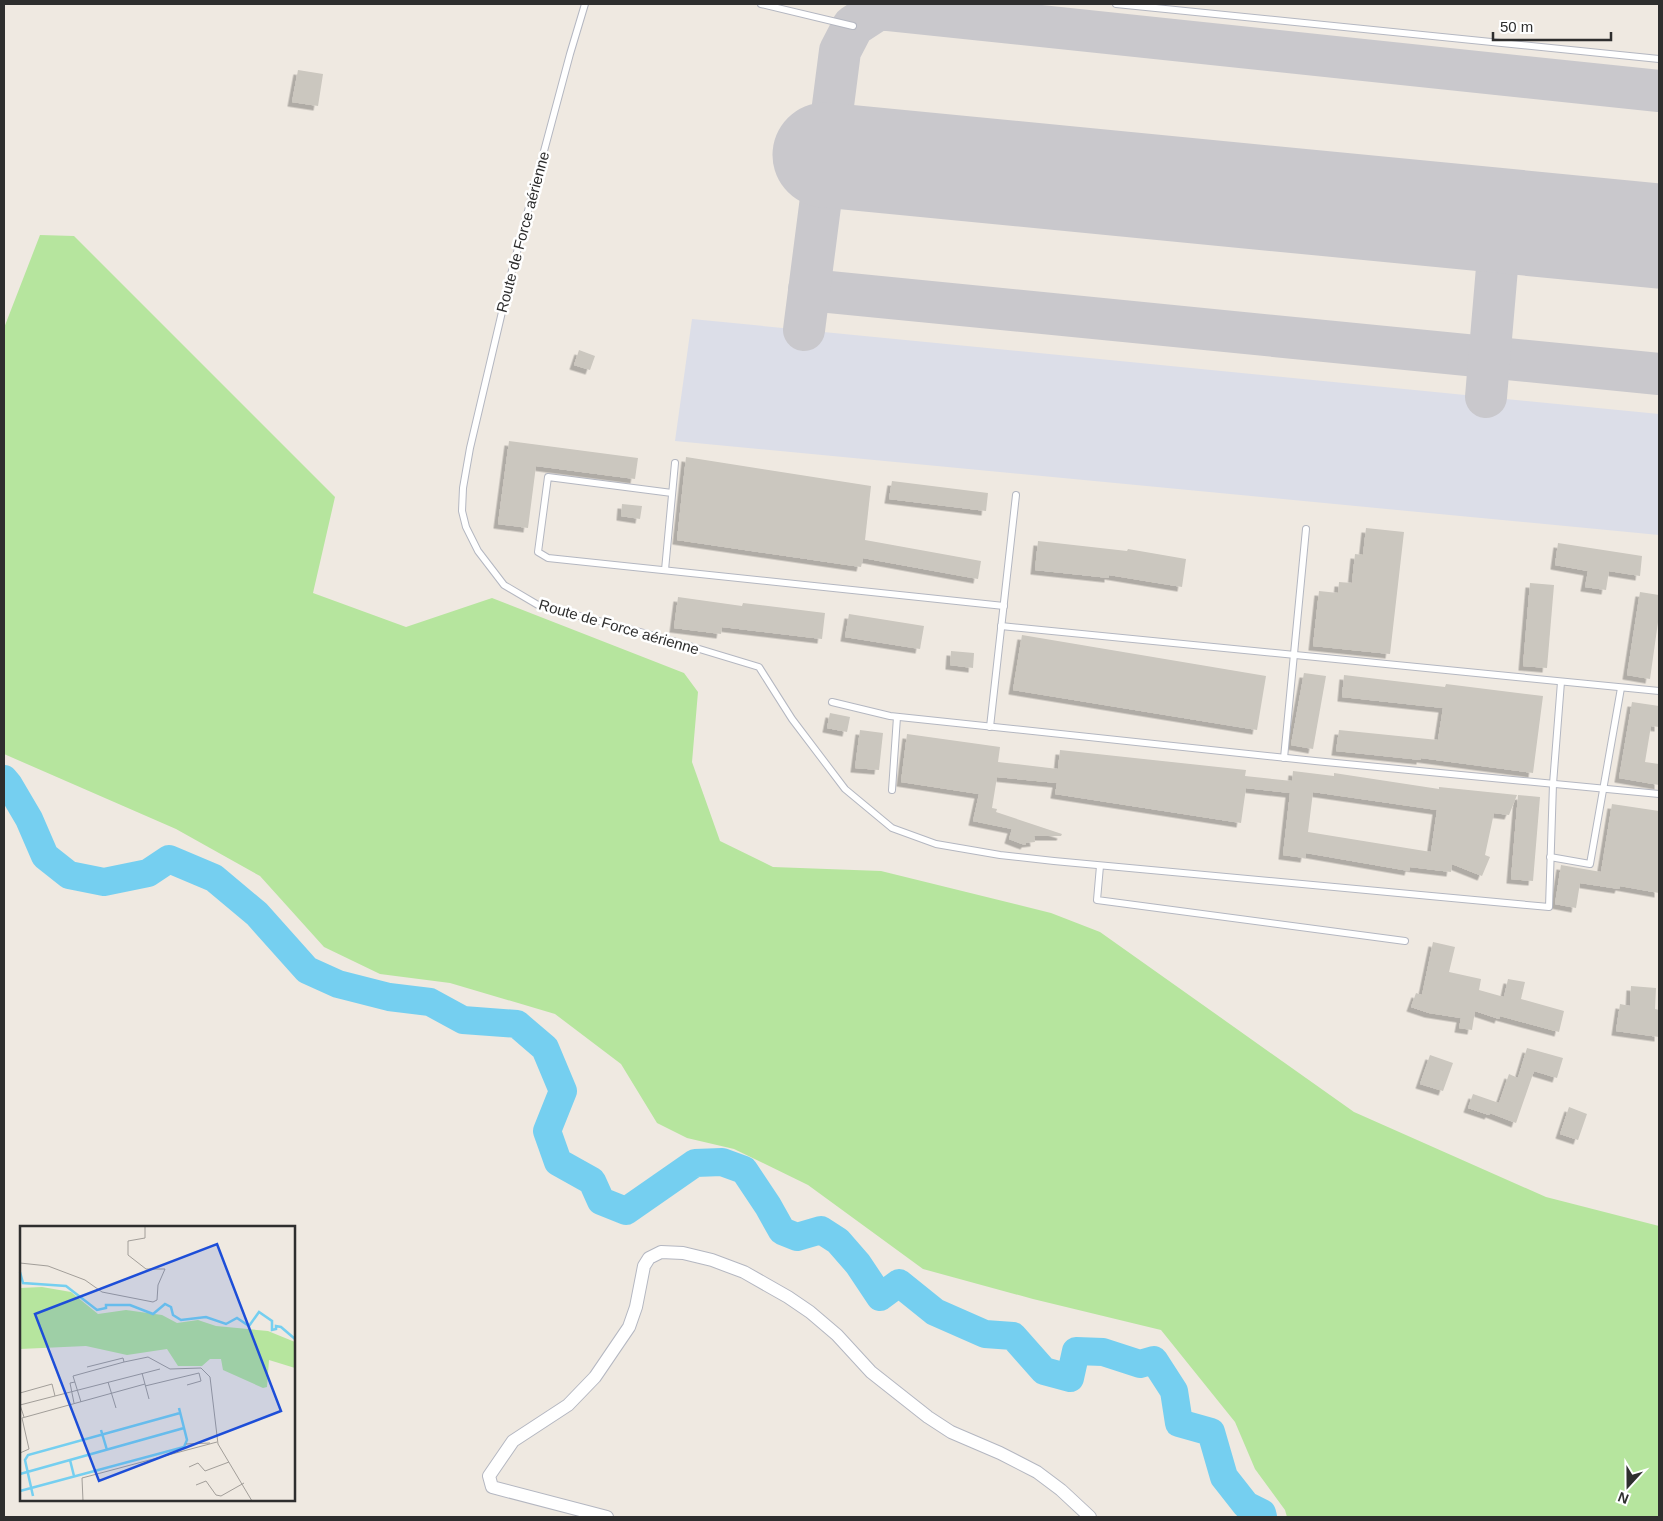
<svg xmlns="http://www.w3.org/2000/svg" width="1663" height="1521" font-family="Helvetica,sans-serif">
<defs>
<filter id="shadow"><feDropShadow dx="-4.5" dy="4.5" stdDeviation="0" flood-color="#0004"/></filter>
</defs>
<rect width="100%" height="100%" fill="#efe9e1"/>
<path fill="#dcdee8" d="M692,319L1659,414V535L675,441Z"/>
<path fill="#b6e59e" d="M40,235L74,236L335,497L313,593L406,627L492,598L684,673L698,692L692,762L720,841L773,867L881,871L1051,913L1100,932L1354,1112L1546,1197L1659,1226V1517H1287L1285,1510L1255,1469L1235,1422L1161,1330L1033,1299L923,1269L808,1185L734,1149L687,1138L657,1123L621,1064L555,1014L450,983L380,974L324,947L260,876L176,829L4,754V328Z"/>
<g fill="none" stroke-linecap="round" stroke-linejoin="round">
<path stroke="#75cff0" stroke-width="28" d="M4,779L9,785L29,819L45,856L69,875L104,882L148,873L169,859L214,878L257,914L307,970L338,984L389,997L430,1002L463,1020L517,1024L545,1048L563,1091L547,1131L558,1162L592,1181L601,1201L626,1211L695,1163L722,1162L744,1170L768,1206L782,1231L797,1237L821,1230L838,1241L858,1264L880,1297L899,1283L935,1312L985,1334L1013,1336L1044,1371L1070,1378L1076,1351L1103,1352L1140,1364L1154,1360L1174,1391L1179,1423L1211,1432L1224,1477L1246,1505L1262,1513L1263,1517"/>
<g stroke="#c9c8cc" stroke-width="42">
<path d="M809,290L1659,374"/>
<path d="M804,330L840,51L853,26L879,9L1659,91"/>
<path d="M1486,397L1501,221"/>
</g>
<path stroke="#c9c8cc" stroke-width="105" d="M825,155L1659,236"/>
</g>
<g fill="#cbc7bf" fill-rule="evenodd" filter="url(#shadow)">
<path d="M298,70L323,74L318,106L292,102Z"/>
<path d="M579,350L595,356L590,370L574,365Z"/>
<path d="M509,441L638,458L635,479L536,466L528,528L498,524Z"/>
<path d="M686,457L871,486L865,540L981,561L978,579L863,558L861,567L677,540Z"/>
<path d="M892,481L988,493L986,511L889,499Z"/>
<path d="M622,504L642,506L640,519L621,516Z"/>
<path d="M1366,528L1404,532L1390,654L1313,646L1319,591L1338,593L1339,582L1352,583L1355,554L1363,555Z"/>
<path d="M1038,541L1127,551L1128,549L1186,559L1182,587L1109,575V578L1035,570Z"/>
<path d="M1558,543L1642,556L1640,576L1609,571L1606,590L1585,587L1588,571L1555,565Z"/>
<path d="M1530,583L1554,585L1547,668L1523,666Z"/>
<path d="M1640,592L1659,595V615L1650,679L1627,675Z"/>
<path d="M678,597L742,606L743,603L825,613L822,639L722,627L721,634L674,628Z"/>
<path d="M849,614L924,626L920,649L845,637Z"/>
<path d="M1022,635L1266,676L1257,730L1013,690Z"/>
<path d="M951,651L974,653L973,668L950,665Z"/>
<path d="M1304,673L1326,676L1313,749L1291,745Z"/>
<path d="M1344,675L1445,687L1446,684L1543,696L1533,773L1421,758V760L1336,751L1339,730L1438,740L1443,708L1342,697Z"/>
<path d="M1632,702L1659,706V727L1651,726L1645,762L1659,764V785L1619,778Z"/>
<path d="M830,713L850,717L847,732L827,728Z"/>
<path d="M860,730L883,733L879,770L855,768Z"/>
<path d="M907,734L1000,747L998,762L1058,769L1060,750L1246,770L1245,776L1292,781L1293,771L1334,776V773L1439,789V787L1517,795L1509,815L1494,813L1485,855L1490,857L1482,876L1452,864L1451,872L1410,867L1409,871L1306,853L1305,858L1283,855L1290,793L1246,788L1241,823L1055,794L1057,783L997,777L992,808L997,809L996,812L1062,834L1061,836H1034L1035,842L1026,843L1025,845L1009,839L1012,829L973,821L979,794L901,782ZM1313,792L1437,810L1431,852L1308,832Z"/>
<path d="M1518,795L1540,797L1533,881L1511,879Z"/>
<path d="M1612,804L1659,811V893L1620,886L1619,889L1580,883L1576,908L1555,904L1561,865L1601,872Z"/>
<path d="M1433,942L1455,947L1449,972L1481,979L1479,990L1504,997L1508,979L1525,982L1521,999L1564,1011L1559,1032L1500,1016L1499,1019L1475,1011L1472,1030L1459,1028L1461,1018L1429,1013L1411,1007L1416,993L1422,995Z"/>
<path d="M1631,986L1656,988L1655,1009L1659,1010V1037L1616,1031L1620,1004L1630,1006Z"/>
<path d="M1527,1048L1563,1058L1557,1078L1534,1071L1516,1123L1490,1113L1489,1115L1468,1108L1473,1094L1499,1103L1509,1074L1518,1078Z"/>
<path d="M1430,1055L1453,1063L1443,1091L1420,1084Z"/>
<path d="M1569,1107L1587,1114L1578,1140L1560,1134Z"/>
</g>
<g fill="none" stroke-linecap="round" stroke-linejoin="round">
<defs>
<g id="service">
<path d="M585,4L570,54L510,278L470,448L463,488L462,511L466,527L478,551L504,585L538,605L663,638L759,667L792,719L845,789L892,828L936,844L1000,855L1054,861L1549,907L1553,784L1561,682"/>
<path d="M761,4L853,26"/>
<path d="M1116,4L1659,59"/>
<path d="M672,493L548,477L538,552L548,558L1004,606"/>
<path d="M665,570L675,463"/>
<path d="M1001,626L1659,691"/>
<path d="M832,702L890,716L1315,761L1659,794"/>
<path d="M990,727L1016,495"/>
<path d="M1284,758L1306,529"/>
<path d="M892,790L897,717"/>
<path d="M1550,857L1590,864L1621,688"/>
<path d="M1100,866L1097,900L1405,941"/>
</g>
<path id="minor" d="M607,1517L492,1487L489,1476L513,1441L568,1405L595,1377L629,1327L636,1307L644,1266L649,1258L661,1252L683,1253L712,1260L744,1272L788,1297L810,1312L837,1335L871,1372L928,1417L951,1432L1000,1453L1037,1472L1061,1490L1090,1517"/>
</defs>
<use href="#service" stroke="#b4b7c1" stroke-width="8"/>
<use href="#minor" stroke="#b4b7c1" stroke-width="14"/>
<use href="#service" stroke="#fff" stroke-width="6"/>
<use href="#minor" stroke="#fff" stroke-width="12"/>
</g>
<g text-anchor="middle" stroke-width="5" stroke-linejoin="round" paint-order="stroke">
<g font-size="15" fill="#2e2e2e" stroke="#fff">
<text transform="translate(523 232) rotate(-75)" y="5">Route de Force aérienne</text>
<text transform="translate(619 627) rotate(16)" y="5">Route de Force aérienne</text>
</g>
</g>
<g transform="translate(20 1226)">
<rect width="275" height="275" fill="#efe9e1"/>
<path d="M22,61L51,66L78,88L106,84L142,89L157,97L178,94L196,100L248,105L275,116V142L249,134L247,161L243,162L203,144L201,133H190L182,140H158L147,123L107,129L66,120L0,123V62Z" fill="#b6e59e"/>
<path fill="none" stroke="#75cff0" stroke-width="2.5" d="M0,46L3,57L46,60L77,84L86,82V79H110L133,88L145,78L151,81L153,89L161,94L186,91L206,98L217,92L229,100L239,86L252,95V104L256,103V100L261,101L275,113M81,204L87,224M50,234L54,250M0,248L164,202M0,265L164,221L167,214L159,182M13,270L5,234L8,229L160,187"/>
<path fill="none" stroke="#a29e99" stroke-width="1" d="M0,37L28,40L65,54L82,66L133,76L137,74L138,59L145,43H126L108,29V15L125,12V0M67,141L103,132L104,136M122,147L129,173M88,156L96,182M125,160L179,147L181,155L167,159M0,167L32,158L35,170M61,176L53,150L104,136L128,131L150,143L181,142L190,151L198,218L232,275M54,177L50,157L55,156M4,191L0,179L140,143M166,218L190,217M0,227L9,223L2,192L125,158M169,241L178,237L185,245L209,236M176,259L186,255L196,269L201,270L224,257M63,275L62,252L197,216"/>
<path fill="#1d4ed8" fill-opacity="0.15" stroke="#1d4ed8" stroke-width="2.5" d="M197,18L261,185L79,255L15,88Z"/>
<rect width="275" height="275" fill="none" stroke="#2e2e2e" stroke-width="2.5"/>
</g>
<rect width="1663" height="1521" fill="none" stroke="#2e2e2e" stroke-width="10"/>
<g transform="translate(1628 1486) rotate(201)" stroke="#ffffff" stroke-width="4" paint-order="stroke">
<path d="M0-4L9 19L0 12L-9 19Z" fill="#2e2e2e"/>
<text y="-8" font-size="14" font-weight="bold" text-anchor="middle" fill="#2e2e2e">N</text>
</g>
<path d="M1493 32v8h118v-8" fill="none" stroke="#2e2e2e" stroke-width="2.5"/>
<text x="1500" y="32" font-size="15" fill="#2e2e2e" stroke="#ffffff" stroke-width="4" paint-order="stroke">50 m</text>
</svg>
